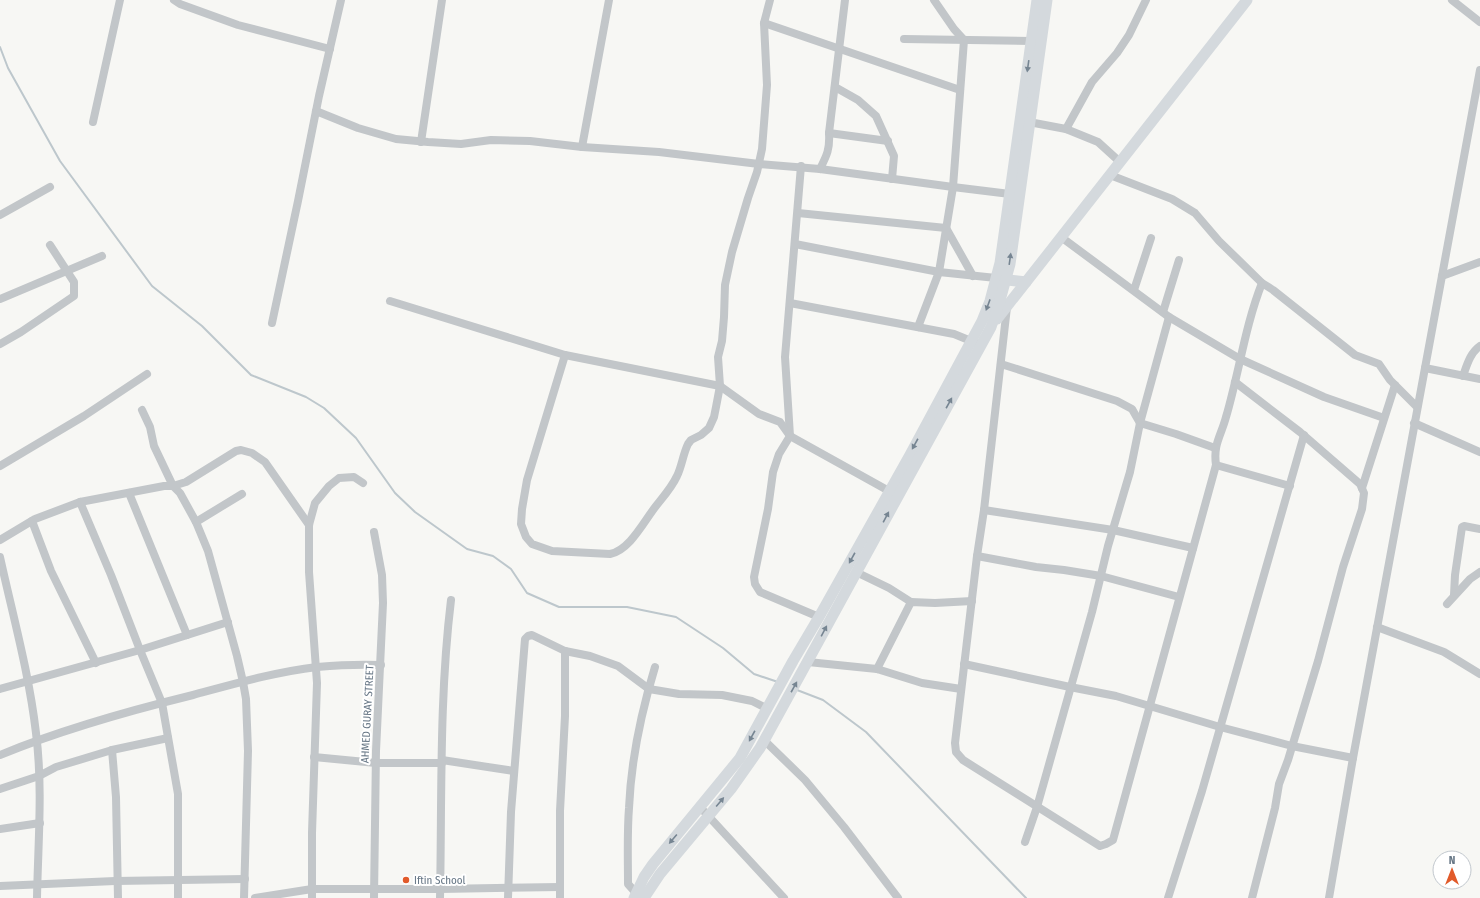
<svg xmlns="http://www.w3.org/2000/svg" width="1480" height="898" font-family="'Fira Sans Condensed',sans-serif">
<rect width="100%" height="100%" fill="#f7f7f4"/>
<g fill="none" stroke-linecap="round" stroke-linejoin="round">
<g stroke="#bdc7cc" stroke-width="2">
<path d="M0,47L8,68L60,161L152,286L202,326L251,375L306,397L324,408L356,438L395,493L415,512L467,549L493,556L511,569L527,593L559,607H627L676,617L723,648L754,674L778,682"/>
<path d="M797,690L823,700L866,732L1026,898"/>
</g>
<g stroke="#c2c6c9" stroke-width="8">
<path d="M174,0L180,4L238,25L330,49"/>
<path d="M1452,0L1480,22"/>
<path d="M764,23L960,90"/>
<path d="M904,39L1032,41"/>
<path d="M835,87L858,100L876,116L894,156L892,179"/>
<path d="M316,111L358,128L396,139L428,142L461,144L491,140L530,141L582,147L659,152L759,164L820,169L953,187L1010,194"/>
<path d="M93,122L120,0"/>
<path d="M1029,122L1066,129L1098,142L1120,162"/>
<path d="M1066,129L1092,82L1117,53L1129,35L1146,0"/>
<path d="M829,133L888,141"/>
<path d="M421,142L442,0"/>
<path d="M582,147L609,0"/>
<path d="M801,166L785,357L790,436L779,454L773,472L768,509L754,577L755,584L760,592L819,617"/>
<path d="M820,169C827,155 830,149 829,133L845,0"/>
<path d="M1110,175L1172,199L1195,213L1219,241L1262,283"/>
<path d="M798,213L946,228L973,276"/>
<path d="M0,215L50,187"/>
<path d="M1061,237L1169,317L1240,359L1324,397L1384,418"/>
<path d="M795,244L939,272L996,278"/>
<path d="M1442,276L1480,262"/>
<path d="M1134,290L1151,238"/>
<path d="M0,299L102,256"/>
<path d="M390,301L565,355L720,386L759,414L780,422L790,436L889,491"/>
<path d="M790,303L954,334L976,343"/>
<path d="M1007,307L984,510L977,556L955,743L956,752L963,760L1100,846L1106,844L1113,840L1216,465C1213,444 1221,436 1226,417C1239,373 1245,326 1262,283L1273,290L1355,355L1379,364L1390,380L1417,407"/>
<path d="M1163,312L1179,260"/>
<path d="M272,323L298,201L319,96L341,0"/>
<path d="M918,327L939,272L953,187L964,40L954,29L934,0"/>
<path d="M0,344L21,332L74,296V282L50,245"/>
<path d="M565,355L527,480L522,509L521,524L526,537L532,544L552,551L610,554C630,550 644,521 656,506C664,496 672,487 677,476C682,466 683,454 688,444L691,440L701,435L709,428L714,417L716,407L720,386L718,357L722,341L724,317L725,285L732,252L748,198L757,172L762,149L767,85L764,23L770,0"/>
<path d="M1001,364L1117,401L1132,409L1140,423L1176,434L1215,448"/>
<path d="M1425,368L1480,379"/>
<path d="M1463,376C1467,365 1470,353 1480,346"/>
<path d="M1235,382L1300,432L1360,484L1364,493L1362,509L1343,567L1318,661L1288,760L1279,784L1275,808L1252,898"/>
<path d="M142,410L150,427L154,446L173,486L180,493L196,522L208,551L237,656L243,682L246,699L248,751L244,898"/>
<path d="M1414,423L1480,452"/>
<path d="M1216,465L1290,486"/>
<path d="M0,466L84,416L147,374"/>
<path d="M1362,488L1395,385"/>
<path d="M129,493L187,635"/>
<path d="M80,502L111,575L140,650L162,703L178,794V898"/>
<path d="M984,510L1113,530L1193,548"/>
<path d="M32,521L51,571L96,663"/>
<path d="M196,522L242,494"/>
<path d="M0,540L35,519L80,502L164,486H173L186,482L236,451L241,450L252,453L265,462L309,525"/>
<path d="M977,556L1036,567L1064,570L1101,576L1179,597"/>
<path d="M0,557C13,616 29,673 36,733C43,788 38,843 37,898"/>
<path d="M856,572L889,588L911,602"/>
<path d="M1454,595L1455,575L1462,527L1464,526L1480,529"/>
<path d="M1447,604L1470,579L1480,572"/>
<path d="M1377,627L1444,652L1480,674"/>
<path d="M808,662L877,669L922,683L961,689"/>
<path d="M964,664L1070,687L1116,696L1220,727L1292,746L1353,758"/>
<path d="M877,669L911,602L935,603L972,601"/>
<path d="M0,689L140,650L228,622"/>
<path d="M764,740L805,780L844,827L898,898"/>
<path d="M112,750L116,797L118,898"/>
<path d="M0,755C63,729 128,711 193,695C234,684 275,672 317,667C339,665 359,664 381,665"/>
<path d="M314,757L376,763H442"/>
<path d="M442,760L514,771"/>
<path d="M0,789L39,776L56,767L112,750L168,738"/>
<path d="M700,807L784,898"/>
<path d="M0,829L40,823"/>
<path d="M1025,842L1037,807L1092,612L1108,546L1130,472L1140,423L1169,317"/>
<path d="M0,886L115,881L245,879"/>
<path d="M636,893L628,884C628,859 627,833 629,808C631,760 641,713 655,667"/>
<path d="M255,898L312,889H440L560,887"/>
<path d="M312,898V833L317,683L309,572V525L315,503L329,486L339,478L354,477L363,483"/>
<path d="M374,898L376,751L383,603L382,575L374,532"/>
<path d="M440,898C442,799 439,699 451,600"/>
<path d="M508,898L511,812L525,639L528,636L532,635L565,651L590,656L618,666L649,689L679,694L722,695L752,701L768,709"/>
<path d="M560,898V811L565,716V651"/>
<path d="M1168,898L1202,791L1304,435"/>
<path d="M1329,898L1353,758L1480,70"/>
</g>
<g stroke="#d4d9dd" stroke-width="11">
<path d="M999,279L1026,282L1247,0"/>
<path d="M997,319L1026,282"/>
<path d="M634,898L644,877L653,864L740,758L793,661L819,617L910,455L982,321L990,301L1000,263L1037,0"/>
<path d="M644,898L660,874L731,789L760,748L991,327L999,304L1010,264L1047,0"/>
</g>
</g>
<defs><path id="oneway-solid" d="M-6-.8H1V-3.2L6.5 0L1 3.2V.8H-6Z"/></defs>
<g fill="#768592">
<use href="#oneway-solid" transform="translate(1028 66) rotate(98)"/>
<use href="#oneway-solid" transform="translate(1010 259) rotate(-82)"/>
<use href="#oneway-solid" transform="translate(988 305) rotate(110)"/>
<use href="#oneway-solid" transform="translate(949 403) rotate(-61)"/>
<use href="#oneway-solid" transform="translate(915 444) rotate(119)"/>
<use href="#oneway-solid" transform="translate(886 517) rotate(-62)"/>
<use href="#oneway-solid" transform="translate(852 558) rotate(119)"/>
<use href="#oneway-solid" transform="translate(824 631) rotate(-62)"/>
<use href="#oneway-solid" transform="translate(794 687) rotate(-61)"/>
<use href="#oneway-solid" transform="translate(752 736) rotate(119)"/>
<use href="#oneway-solid" transform="translate(720 802) rotate(-50)"/>
<use href="#oneway-solid" transform="translate(673 839) rotate(130)"/>
</g>
<circle fill="#e15a2a" stroke="#fff" stroke-width="1.5" cx="406" cy="880" r="4"/>
<g text-anchor="middle" stroke-width="4" stroke-linejoin="round" paint-order="stroke">
<g font-size="11" fill="#667685" stroke="#fff">
<text transform="translate(367 714) rotate(-87)" y="4">AHMED GURAY STREET</text>
</g>
<g font-size="11" fill="#667685" stroke="#fff" text-anchor="start">
<text x="414" y="884">Iftin School</text>
</g>
</g>
<g transform="translate(1452 870)"><circle r="19" fill="#ffffff" stroke="#c2c8ce"/>
<path d="M0-3L7 15L0 10L-7 15Z" fill="#e15a2a"/>
<text y="-6" font-size="11" font-weight="bold" text-anchor="middle" fill="#667685">N</text>
</g>
</svg>
